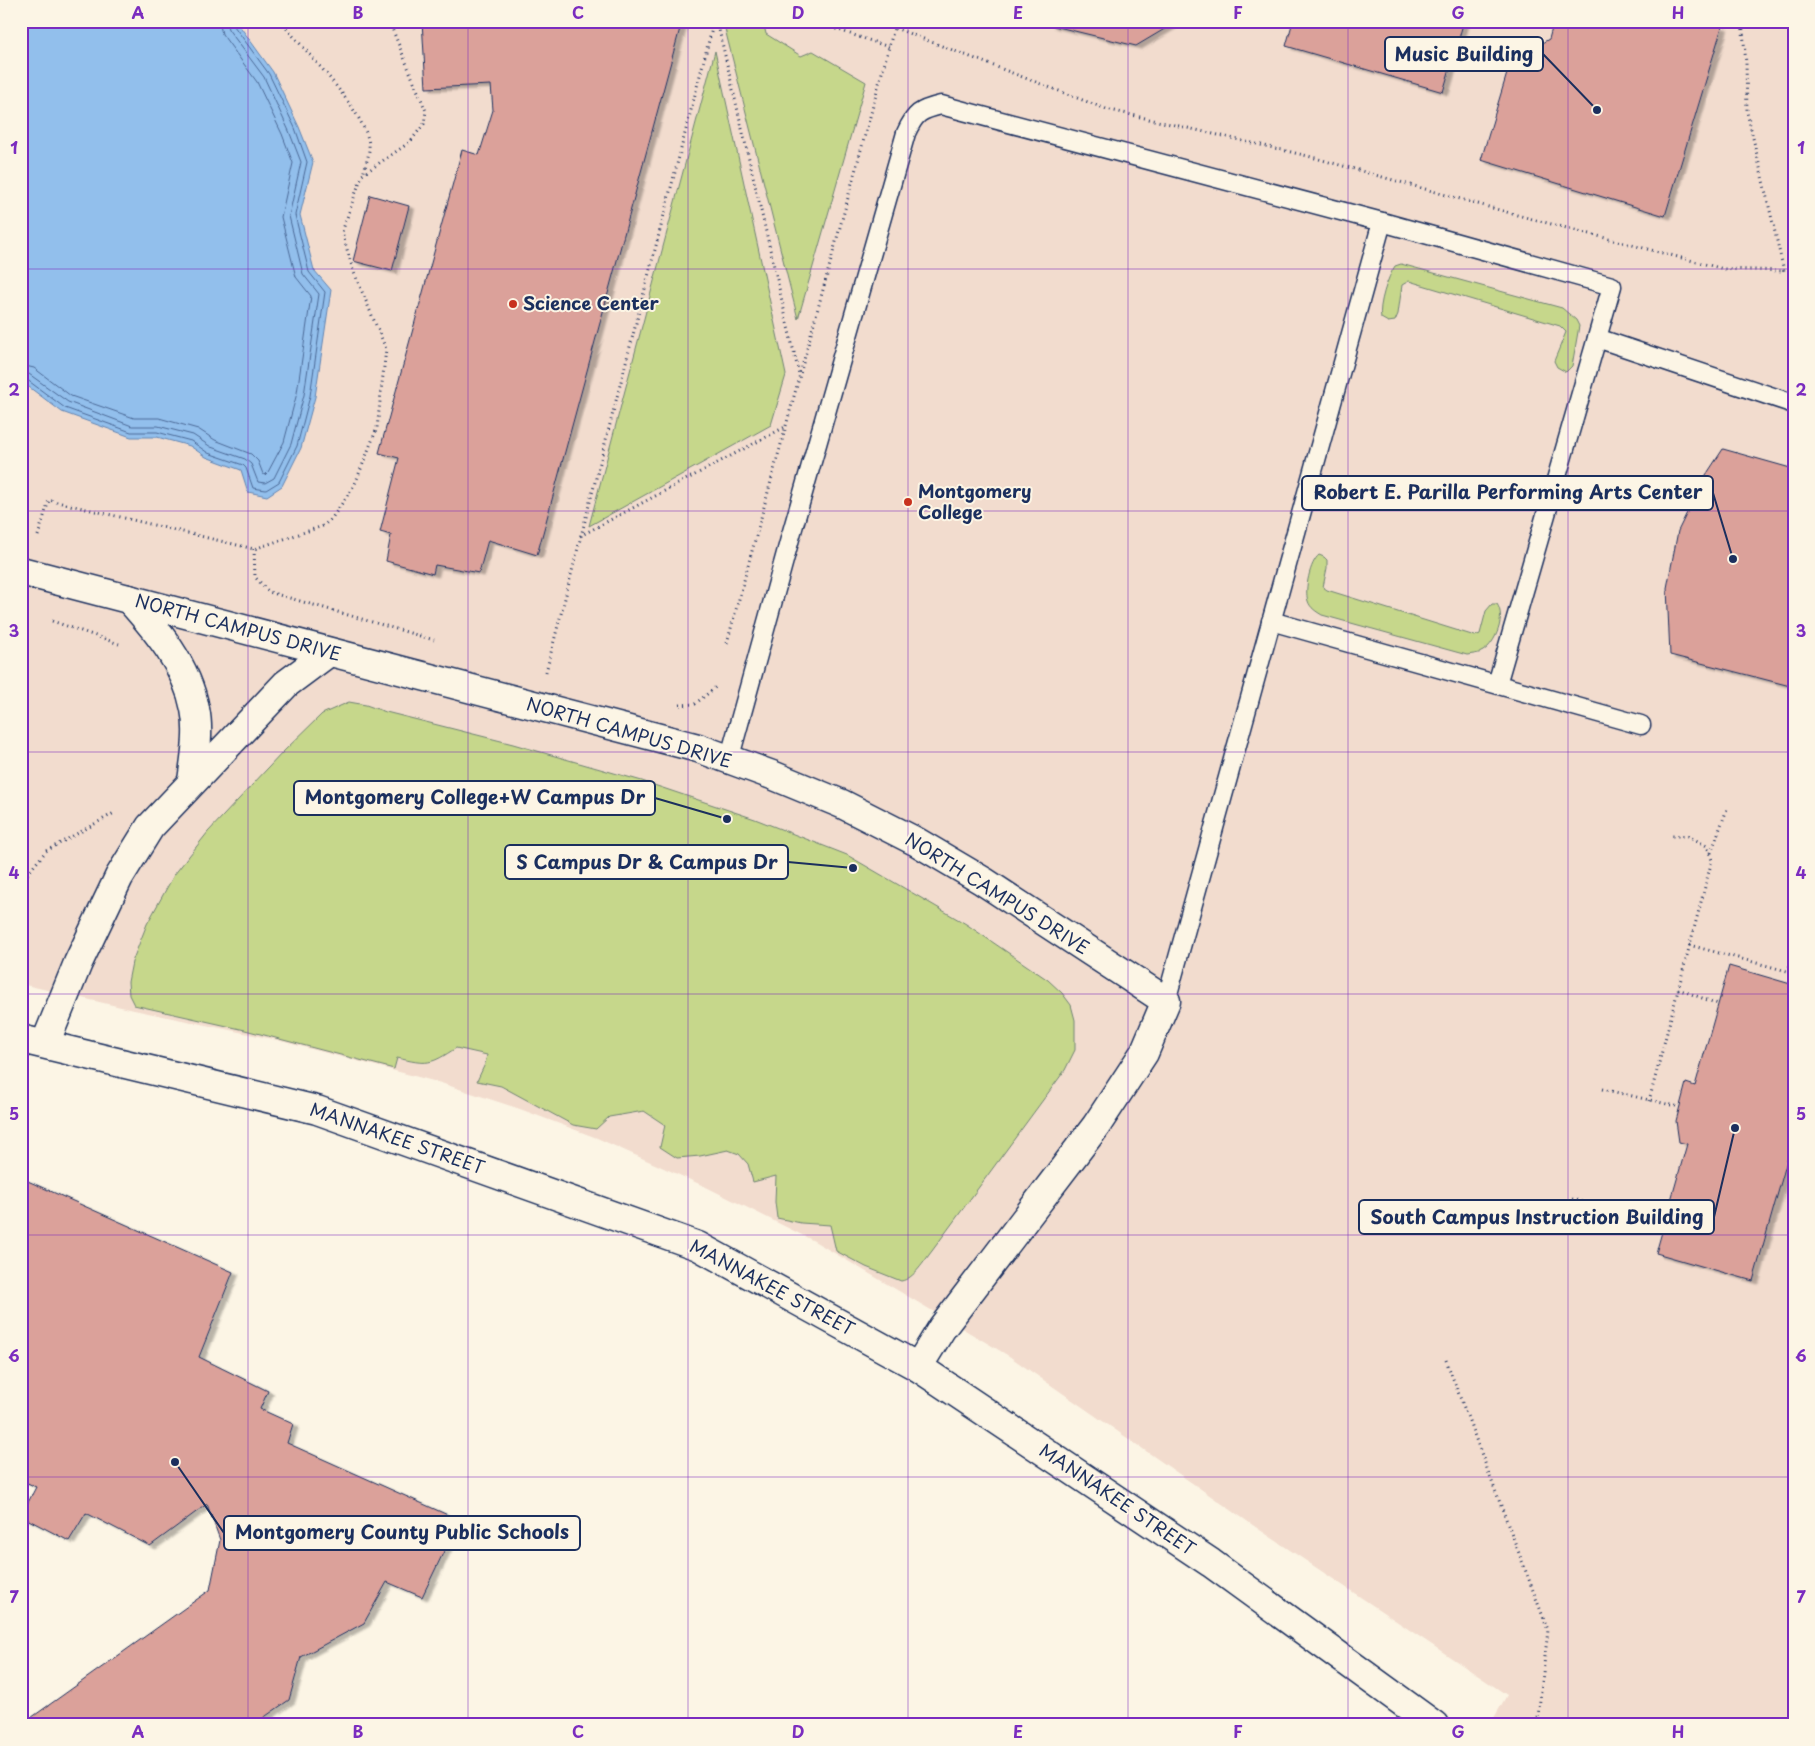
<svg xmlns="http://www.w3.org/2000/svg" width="1815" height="1746" font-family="'Playpen Sans',sans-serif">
<defs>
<filter id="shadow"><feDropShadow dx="5.5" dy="3" stdDeviation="1" flood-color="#0004"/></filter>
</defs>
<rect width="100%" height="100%" fill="#fcf5e5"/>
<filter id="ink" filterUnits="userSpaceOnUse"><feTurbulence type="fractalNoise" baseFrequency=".02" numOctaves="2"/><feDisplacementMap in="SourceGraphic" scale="10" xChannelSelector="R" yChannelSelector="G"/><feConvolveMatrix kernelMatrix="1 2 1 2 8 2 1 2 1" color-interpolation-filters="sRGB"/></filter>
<g filter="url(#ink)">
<path fill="#f2dcce" d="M21,21H1794V1725H1490L1507,1695L1257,1528L1009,1356L814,1241L706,1187L597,1138L520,1109L441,1083L277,1040L134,1010L21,984Z"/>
<g fill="#c6d78b" stroke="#708374">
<path d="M723,21H763L766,34L801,56L813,51L866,82L798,319Z"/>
<path d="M715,51L786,375L771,425L589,526Z"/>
<path d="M1401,264L1562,308L1576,320L1579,326L1572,366L1566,372L1557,367L1554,361L1566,332L1560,326L1409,281L1402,285L1398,314L1395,321L1388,322L1381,318C1378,306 1388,276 1395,266Z"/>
<path d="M1319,555L1324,557L1327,560V568L1323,587L1327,590L1475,636L1480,634L1486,611L1492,604H1497C1506,617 1496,643 1483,651C1479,654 1472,654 1467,655L1322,615C1317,612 1310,608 1308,601C1304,590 1310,562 1319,555Z"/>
<path d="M349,702L366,705L386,712L513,744L642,781L755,819L847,855L966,924L1048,980L1062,993L1071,1005L1075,1020V1050L1065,1070L932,1251C924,1261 914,1279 901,1281L866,1267L836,1251L830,1225L801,1223L777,1218L775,1202L776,1176L753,1182L748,1164L739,1154L728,1150L700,1156L677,1158L660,1147L665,1125L644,1111L609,1117L596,1129L573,1125L501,1086L477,1081L485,1064L487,1055L456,1048C430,1065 428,1065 397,1058L394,1069L245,1030L134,1005L129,995L128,982L132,962L147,924L174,875L208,832L283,752L322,714Z"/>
</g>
<path fill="#92bfec" stroke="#6285b3" d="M21,21H236L273,72L299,127L313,162L300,215L314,270L331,290L315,397L301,448L282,486L267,496L248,492L241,470L206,457L190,446L157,437H131L62,412L21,381Z"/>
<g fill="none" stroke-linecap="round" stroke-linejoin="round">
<g stroke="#4b6997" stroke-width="1">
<path d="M21,365L34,368L71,396L134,418H159L198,429L215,440L251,454L258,461L263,474L265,475L268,472L284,442L297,393L311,296L296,277L281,217L293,163L282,134L257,82L222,34L219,21"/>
<path d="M21,372L29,374L68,402L132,426H158L193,435L211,447L245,459L251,464L258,482L265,483L274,478L291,444L304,395L319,294L303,274L289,216L301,162L289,131L264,77L228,29L226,21"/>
<path d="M21,379H26L65,408L131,432H157L191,441L208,453L243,465L246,468L253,488L266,490L279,482L297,446L310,396L325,292L309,272L295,215L307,162L295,128L269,74L234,26L233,21"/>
</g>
</g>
<g fill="#dba19a" stroke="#1b2f5e" filter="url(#shadow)">
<path d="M422,21H682L537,555L488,540L479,573L435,565L433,574L386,561L391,535L380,532L399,458L379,453L462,150L479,155L493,110L491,85L426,88Z"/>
<path d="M1048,21H1178L1136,46L1050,25Z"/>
<path d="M1293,21H1464L1443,92L1286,46Z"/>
<path d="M1554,21H1701L1722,27L1665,216L1481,160L1511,60L1549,39Z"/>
<path d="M370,195L409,206L392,271L353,261Z"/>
<path d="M1723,449L1794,469V687L1670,655L1667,588L1678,531L1704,478Z"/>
<path d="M1729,966L1794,985V1136L1753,1281L1656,1253L1687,1144L1679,1142L1676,1121L1686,1083L1695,1086Z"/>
<path d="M21,1178L233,1272L199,1357L268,1391L260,1409L293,1424L287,1443L459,1520L422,1597L387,1582L364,1623L301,1657L289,1700L253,1725H21L210,1590L220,1540L207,1504L150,1546L86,1513L69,1541L21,1516L36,1487L21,1480Z"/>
</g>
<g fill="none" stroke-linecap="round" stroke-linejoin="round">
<defs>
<g id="service">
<path d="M1597,338L1794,404"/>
<path d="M1271,621L1641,725"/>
<path d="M729,760L791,535L906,133C915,113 920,110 941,105L1382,222L1612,286L1497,684"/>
<path d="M1166,1001L1382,222"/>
</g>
<g id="minor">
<path d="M21,571L698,748L772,775L842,804L917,842L983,881L1166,1001L1144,1053L1096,1126L942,1328L918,1367"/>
<path d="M129,599C157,630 187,666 195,709C200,732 195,758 192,781"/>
<path d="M45,1044L78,963L119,877L150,827L286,684L329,652"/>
</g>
<path id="tertiary" d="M21,1039L317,1110L698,1246L918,1367L1211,1563L1434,1725"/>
</defs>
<use href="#service" stroke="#1b2f5e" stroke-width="21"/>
<use href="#minor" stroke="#1b2f5e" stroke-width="31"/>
<use href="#tertiary" stroke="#1b2f5e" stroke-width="31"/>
<g stroke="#1b2f5e" stroke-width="3" stroke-dasharray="1 4" stroke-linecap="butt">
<path d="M280,21C302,47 367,113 369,145C370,154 365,166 363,175"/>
<path d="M717,21L799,374"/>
<path d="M812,21L889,47"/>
<path d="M895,28L1106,109L1308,156L1517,215L1724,269L1784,271L1747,112L1746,63L1742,21"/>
<path d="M38,536L49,500L254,549L323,526L332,518L355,484L377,428L386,349L353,270L342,232L362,175L410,142L424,124L426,111L389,21"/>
<path d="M580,536L785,427"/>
<path d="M254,549L255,577L269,592L434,640"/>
<path d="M52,621L119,644"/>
<path d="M727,643L896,21"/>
<path d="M546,672L714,21"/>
<path d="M680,705L695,704L717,686"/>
<path d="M1711,853L1727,809"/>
<path d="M21,882L46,851L116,812"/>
<path d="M1689,945L1787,971L1794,961"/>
<path d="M1678,989L1718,1004"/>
<path d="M1602,1089L1680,1107"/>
<path d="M1649,1101L1712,860L1707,846L1688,836H1671"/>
<path d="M1572,1199L1665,1224"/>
<path d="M1446,1360L1548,1630L1538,1717L1534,1725"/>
</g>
<use href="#service" stroke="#fcf5e5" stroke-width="18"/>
<use href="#minor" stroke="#fcf5e5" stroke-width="28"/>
<use href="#tertiary" stroke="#fcf5e5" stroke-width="28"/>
</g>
</g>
<path fill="none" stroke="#7b2cbf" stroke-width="1" stroke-opacity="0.55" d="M248,21V1725M468,21V1725M688,21V1725M908,21V1725M1128,21V1725M1348,21V1725M1568,21V1725M21,269H1794M21,511H1794M21,752H1794M21,994H1794M21,1235H1794M21,1477H1794"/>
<g fill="#c8321e" stroke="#fcf5e5" stroke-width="2">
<circle cx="513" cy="304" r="5"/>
<circle cx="908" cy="502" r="5"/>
</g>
<g text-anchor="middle" stroke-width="4" stroke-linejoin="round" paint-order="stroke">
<g font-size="18" font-weight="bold" fill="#1b2f5e" stroke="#fcf5e5" text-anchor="start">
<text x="523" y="310">Science Center</text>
<text x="918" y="498">Montgomery<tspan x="918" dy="21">College</tspan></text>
</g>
<g font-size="18" fill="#1b2f5e" stroke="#fcf5e5">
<text transform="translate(238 628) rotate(15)" y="6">NORTH CAMPUS DRIVE</text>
<text transform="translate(629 733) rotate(16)" y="6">NORTH CAMPUS DRIVE</text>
<text transform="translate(997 894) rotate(32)" y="6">NORTH CAMPUS DRIVE</text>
<text transform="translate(397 1139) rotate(19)" y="6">MANNAKEE STREET</text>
<text transform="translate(772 1288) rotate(28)" y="6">MANNAKEE STREET</text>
<text transform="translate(1117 1500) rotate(34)" y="6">MANNAKEE STREET</text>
</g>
</g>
<path fill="none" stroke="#1b2f5e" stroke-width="2" d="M1597 110L1543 54M1733 559L1713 493M727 819L655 798M853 868L788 862M1735 1128L1714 1217M175 1462L224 1533"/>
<g fill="#1b2f5e" stroke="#fcf5e5" stroke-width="2">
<circle cx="1597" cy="110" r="5"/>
<circle cx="1733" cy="559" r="5"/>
<circle cx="727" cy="819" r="5"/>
<circle cx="853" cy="868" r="5"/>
<circle cx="1735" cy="1128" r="5"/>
<circle cx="175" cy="1462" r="5"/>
</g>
<g fill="#fcf5e5" stroke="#1b2f5e" stroke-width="2">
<rect x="1385" y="37" width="158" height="34" rx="5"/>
<rect x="1302" y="476" width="411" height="34" rx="5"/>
<rect x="294" y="781" width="361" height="34" rx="5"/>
<rect x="505" y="845" width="283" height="34" rx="5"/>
<rect x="1359" y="1200" width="355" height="34" rx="5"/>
<rect x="224" y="1516" width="356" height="34" rx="5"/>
</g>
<g font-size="19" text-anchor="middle" font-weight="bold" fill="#1b2f5e">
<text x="1464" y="61">Music Building</text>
<text x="1508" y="499">Robert E. Parilla Performing Arts Center</text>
<text x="475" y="804">Montgomery College+W Campus Dr</text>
<text x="647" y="869">S Campus Dr &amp; Campus Dr</text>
<text x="1537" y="1224">South Campus Instruction Building</text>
<text x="402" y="1539">Montgomery County Public Schools</text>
</g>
<rect width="1815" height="1746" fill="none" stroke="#fcf5e5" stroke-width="55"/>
<rect x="28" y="28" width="1760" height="1690" fill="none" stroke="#7b2cbf" stroke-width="2"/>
<g font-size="16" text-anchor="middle" font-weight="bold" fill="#7b2cbf">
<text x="138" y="19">A</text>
<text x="358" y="19">B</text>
<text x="578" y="19">C</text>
<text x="798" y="19">D</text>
<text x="1018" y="19">E</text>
<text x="1238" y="19">F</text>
<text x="1458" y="19">G</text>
<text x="1678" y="19">H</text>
<text x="14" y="154">1</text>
<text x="1801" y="154">1</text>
<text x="14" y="396">2</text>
<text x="1801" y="396">2</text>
<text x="14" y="637">3</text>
<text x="1801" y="637">3</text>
<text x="14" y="879">4</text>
<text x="1801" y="879">4</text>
<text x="14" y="1120">5</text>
<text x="1801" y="1120">5</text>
<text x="14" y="1362">6</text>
<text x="1801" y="1362">6</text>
<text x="14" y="1603">7</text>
<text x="1801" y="1603">7</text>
<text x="138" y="1738">A</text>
<text x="358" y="1738">B</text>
<text x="578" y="1738">C</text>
<text x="798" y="1738">D</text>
<text x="1018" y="1738">E</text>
<text x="1238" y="1738">F</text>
<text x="1458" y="1738">G</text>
<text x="1678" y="1738">H</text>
</g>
</svg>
